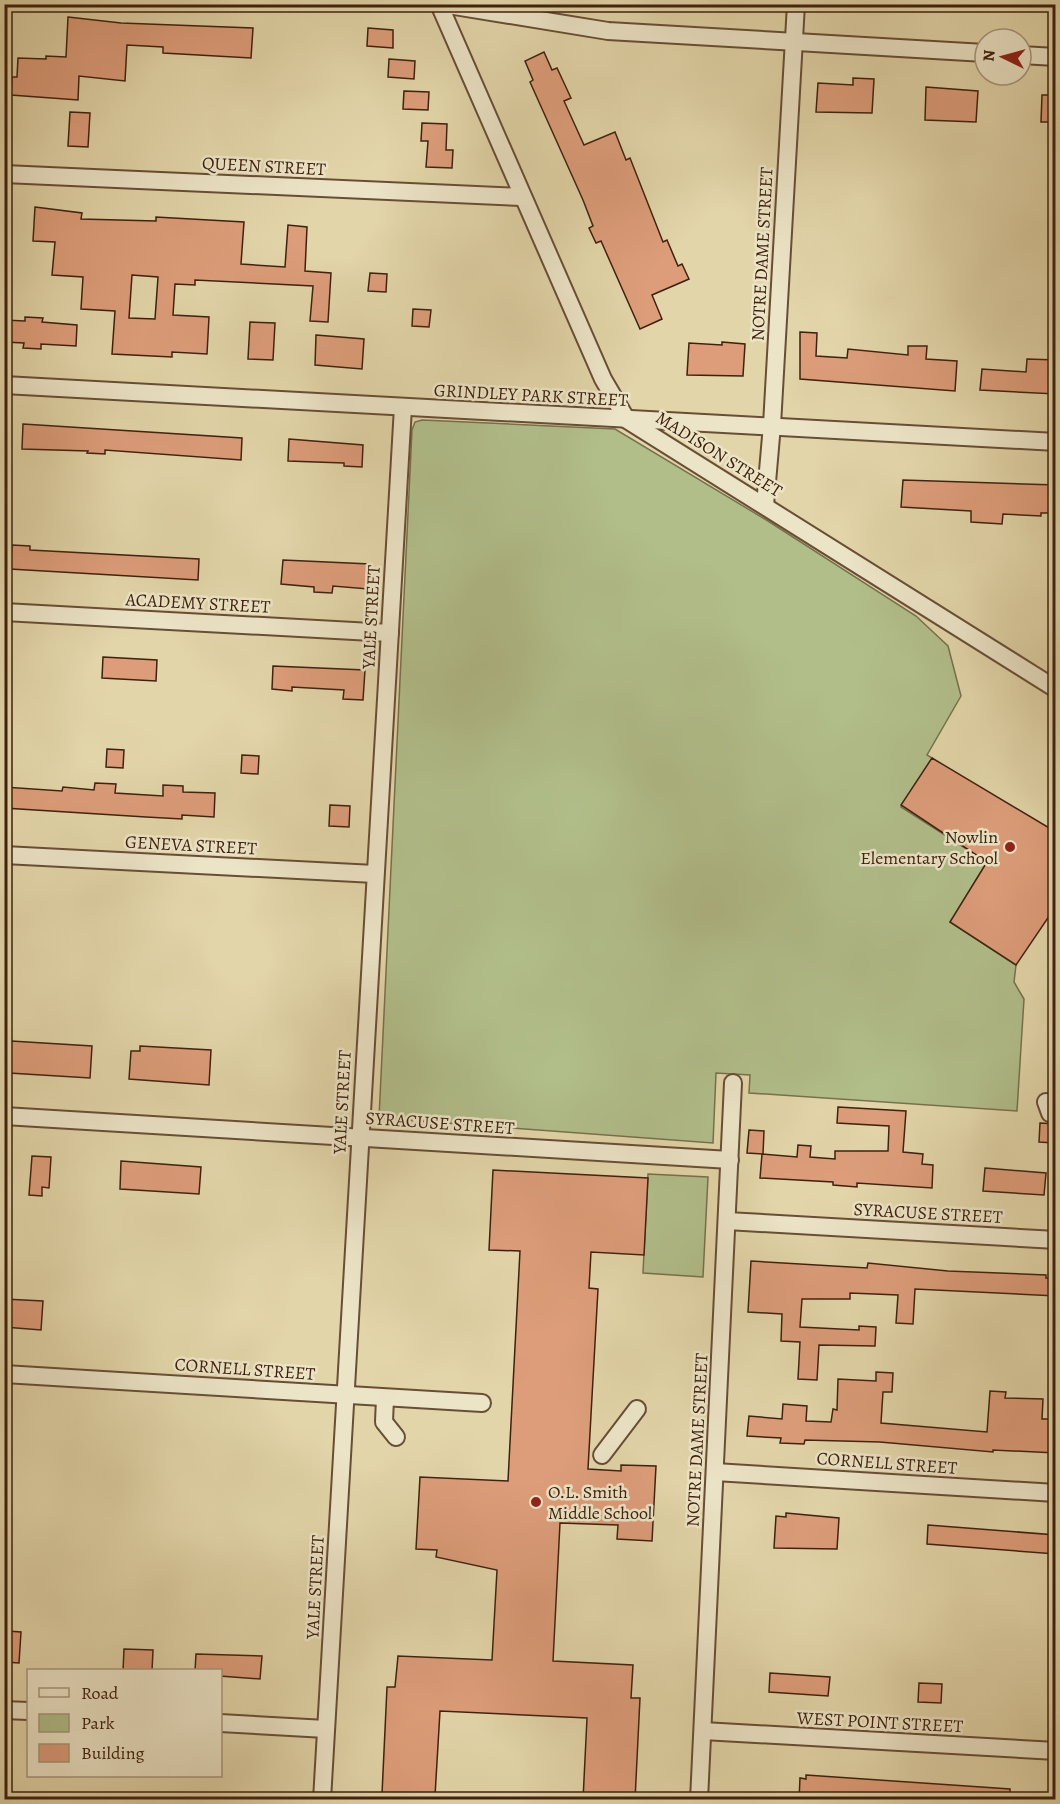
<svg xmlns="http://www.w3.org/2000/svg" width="1060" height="1804" font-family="Alegreya,serif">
<rect width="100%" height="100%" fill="#e2d5a9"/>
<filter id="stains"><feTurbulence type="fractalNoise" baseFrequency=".00333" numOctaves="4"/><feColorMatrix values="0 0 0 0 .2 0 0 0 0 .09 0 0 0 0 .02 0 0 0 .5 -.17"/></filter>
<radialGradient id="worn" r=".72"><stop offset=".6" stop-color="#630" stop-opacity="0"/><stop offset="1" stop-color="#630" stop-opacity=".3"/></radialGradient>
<g fill="#b1be8a" stroke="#78704c" stroke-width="1.5">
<path d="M422,420L615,429L768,521L916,616L948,646L961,696L927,755L932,758L901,807L987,862L950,922L1016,965L1014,982L1024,999L1017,1111L749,1093L750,1075L716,1073L713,1143L379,1118L412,430L415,422Z"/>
<path d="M648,1174L708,1177L703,1277L643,1273Z"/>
</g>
<g fill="#dd9d7a" stroke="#3f210e" stroke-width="1.5" fill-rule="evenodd">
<path d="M68,17L121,23L253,28L251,58L163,53V47L127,45L125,81L79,76L78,100L11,95L12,77H17L18,58L46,59V56L66,57Z"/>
<path d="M368,28L393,30V48L367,46Z"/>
<path d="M544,52L552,70L557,68L571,98L564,101L584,145L615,132L626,160L630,158L663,242L667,240L678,266L682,264L689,279L652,295L662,319L640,329L601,241L596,243L589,228L593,226L583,200L530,82L533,80L525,61Z"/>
<path d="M389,59L415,61L414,79L388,77Z"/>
<path d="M853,78L874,79L872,113L816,112L818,83L853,85Z"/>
<path d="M926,87L978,91L976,122L925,120Z"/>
<path d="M404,91L429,92L428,110L403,109Z"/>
<path d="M1042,95H1056V122H1041Z"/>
<path d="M70,112L90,113L88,147L68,146Z"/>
<path d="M422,123L447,124L446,150H453L452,168L426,167L428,141H421Z"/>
<path d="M35,207L82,213L81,219L156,221V217L244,222L241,264L285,267L288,225L307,227L305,271L331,273L328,322L310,321L313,286L195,280V285L175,284L173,315L209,317L207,354L172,352V357L112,354L115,311L81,309L83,277L52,275L55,242L33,241ZM132,275L158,277L155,319L129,318Z"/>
<path d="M370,273L387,274L386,292L368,291Z"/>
<path d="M413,309L431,310L429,327L412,326Z"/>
<path d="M25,317L43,318L42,322L77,325L76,346L41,344V349L23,348L24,343L4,342V320L25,321Z"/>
<path d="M250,322L275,323L273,360L248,359Z"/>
<path d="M800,332L817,333L816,356L847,358L848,349L908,355V346H927L926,359L957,361L955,391L800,379Z"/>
<path d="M316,335L364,339L362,369L315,365Z"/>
<path d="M722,342L745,344L743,376L687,375L689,343L722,345Z"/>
<path d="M1027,359L1056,360V394L980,390L982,369L1026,372Z"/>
<path d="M23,424L242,438L241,460L105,450V454L87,453L88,451L22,449Z"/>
<path d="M289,439L363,445L362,467L344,466V463L288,461Z"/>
<path d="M903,480L1056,485V509H1050L1049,513H1041V516L1003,514L1002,524L971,522V511L901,507Z"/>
<path d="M12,545L30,546V550L199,559L198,580L10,569Z"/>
<path d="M283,560L370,564L368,589L333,586L332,593L314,592V587L281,584Z"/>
<path d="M103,657L157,660L156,681L102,678Z"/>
<path d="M273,666L365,670L363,700L343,699L344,690L292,687V691L272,689Z"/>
<path d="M107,749L124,750L123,768L106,767Z"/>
<path d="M242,755L259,756L258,774L241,773Z"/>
<path d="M932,758L1056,832V906L1016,965L950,922L987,862L901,805Z"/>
<path d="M95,783L116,784L115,793L163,796V785L183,786V792L215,793L214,817L182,815V819L146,817L4,808V787L62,791L63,787L94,790Z"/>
<path d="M330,805L350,806L349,827L329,826Z"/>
<path d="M11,1041L92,1046L90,1078L9,1073Z"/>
<path d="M140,1046L211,1050L209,1085L129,1079L131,1051H140Z"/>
<path d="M838,1107L906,1111L903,1152L923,1154L922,1164L933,1165L932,1188L857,1183V1187L833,1185V1182L760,1178L762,1154L797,1157L798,1145L811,1146L810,1157L835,1159V1151H888L889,1126L837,1123Z"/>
<path d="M1040,1123L1056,1124L1054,1143L1039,1142Z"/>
<path d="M749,1130L764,1131L763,1154L747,1153Z"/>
<path d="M32,1156L51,1157L49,1188L42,1187V1196L29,1195Z"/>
<path d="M121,1161L201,1167L199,1194L120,1189Z"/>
<path d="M985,1168L1046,1173L1044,1195L983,1191Z"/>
<path d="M493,1170L648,1178L644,1255L591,1252L589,1288L598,1289L588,1469L621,1471V1465L656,1466L652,1541L617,1539L618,1525L560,1523L553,1661L633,1665L631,1698H640L635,1800H583L587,1718L440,1711L435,1796L382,1794L387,1687H395L398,1656L492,1660L497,1570L436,1557L437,1550L416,1549L420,1477L508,1481L520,1251L489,1250Z"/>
<path d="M751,1261L867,1268L868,1263L948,1271L1046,1275V1278L1056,1279V1296L915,1289L913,1324L896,1323L898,1295L850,1293V1299H802L800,1327L859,1330V1326L876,1327L875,1346L819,1345L817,1380L798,1379L800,1342L781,1341L782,1314L748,1312Z"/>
<path d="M4,1299L43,1301L41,1330L4,1327Z"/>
<path d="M876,1372L893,1373L892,1392H883L881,1423L987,1432L990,1391L1006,1392L1005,1398L1043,1399L1042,1419H1056V1453L993,1450V1452L880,1442L805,1440L804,1444L780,1443L781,1438L747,1436L749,1416L782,1419L783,1404L807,1406L806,1421L831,1422L833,1409L837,1410L838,1379L876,1381Z"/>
<path d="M786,1513L839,1518L837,1549L774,1548L776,1516L786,1517Z"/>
<path d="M928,1525L1056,1535V1554L927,1544Z"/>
<path d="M7,1631L21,1632L19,1663L4,1662Z"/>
<path d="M124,1649L153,1650L152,1671H123Z"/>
<path d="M196,1654L262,1656L260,1679L220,1676V1671H195Z"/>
<path d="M770,1673L830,1677L828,1696L769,1692Z"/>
<path d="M919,1683L942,1684L941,1703L918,1702Z"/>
<path d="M806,1775L1010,1789V1800H879L823,1796V1800H799L800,1778L806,1779Z"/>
</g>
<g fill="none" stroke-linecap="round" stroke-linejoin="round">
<defs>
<g id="minor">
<path d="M439,4L603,379L627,420L1056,689"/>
<path d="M442,4L608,31L985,53"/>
<path d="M1021,55L1056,57"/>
<path d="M4,174L522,197"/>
<path d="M4,385L1056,442"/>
<path d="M765,505L772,425L796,4"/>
<path d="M4,612L390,633"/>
<path d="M4,855L375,874"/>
<path d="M1046,1102L1050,1113H1056"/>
<path d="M4,1116L730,1160"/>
<path d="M727,1221L1056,1240"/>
<path d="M4,1374L482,1403"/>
<path d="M385,1398L384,1422L396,1437"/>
<path d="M602,1455L637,1409"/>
<path d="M715,1472L1056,1493"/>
<path d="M4,1710L28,1711"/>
<path d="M220,1723L326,1729"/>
<path d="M703,1731L1056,1751"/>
<path d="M322,1800L403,407"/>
<path d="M699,1800L733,1083"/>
</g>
</defs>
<use href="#minor" stroke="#684e35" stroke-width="20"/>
<path stroke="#3f210e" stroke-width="3" stroke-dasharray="4.5 3" stroke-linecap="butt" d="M408,1800V1796"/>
<use href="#minor" stroke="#ece4c7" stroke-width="16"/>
</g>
<g fill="#8f2418" stroke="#ece4c7" stroke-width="2">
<circle cx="1010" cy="847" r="6"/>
<circle cx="536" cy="1502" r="6"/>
</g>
<g text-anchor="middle" stroke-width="5" stroke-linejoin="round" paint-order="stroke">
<g font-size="18" fill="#3f210e" stroke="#ece4c7">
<text transform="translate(264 166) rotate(3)" y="6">QUEEN STREET</text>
<text transform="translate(762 254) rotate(-87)" y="6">NOTRE DAME STREET</text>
<text transform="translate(531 395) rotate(3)" y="6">GRINDLEY PARK STREET</text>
<text transform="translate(719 454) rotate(32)" y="6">MADISON STREET</text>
<text transform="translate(198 603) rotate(3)" y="6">ACADEMY STREET</text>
<text transform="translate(371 617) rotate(-87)" y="6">YALE STREET</text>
<text transform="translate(191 845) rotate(3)" y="6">GENEVA STREET</text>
<text transform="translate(342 1102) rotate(-87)" y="6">YALE STREET</text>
<text transform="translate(440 1123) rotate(4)" y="6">SYRACUSE STREET</text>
<text transform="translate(928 1213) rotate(3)" y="6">SYRACUSE STREET</text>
<text transform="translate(245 1369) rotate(4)" y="6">CORNELL STREET</text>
<text transform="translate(697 1440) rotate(-87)" y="6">NOTRE DAME STREET</text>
<text transform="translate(887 1463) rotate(4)" y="6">CORNELL STREET</text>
<text transform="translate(315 1587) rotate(-87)" y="6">YALE STREET</text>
<text transform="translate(880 1722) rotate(3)" y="6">WEST POINT STREET</text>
</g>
<g font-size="18" fill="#3f210e" stroke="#ece4c7" text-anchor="end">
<text x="998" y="843">Nowlin<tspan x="998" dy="21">Elementary School</tspan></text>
<text x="548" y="1498" text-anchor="start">O.L. Smith<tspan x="548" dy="21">Middle School</tspan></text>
</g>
</g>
<rect width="1060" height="1804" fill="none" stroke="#e2d5a9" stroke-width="24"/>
<rect x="6" y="6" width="1048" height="1792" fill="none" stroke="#3f210e" stroke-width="3"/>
<rect x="12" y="12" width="1036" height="1780" fill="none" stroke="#3f210e" stroke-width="1.5"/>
<rect x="27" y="1669" width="195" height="108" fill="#ece4c7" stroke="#a7967d" stroke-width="1.5"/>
<rect x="39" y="1688" width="30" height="9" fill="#ece4c7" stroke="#a7967d" stroke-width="1.5"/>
<text x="81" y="1699" font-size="18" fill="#3f210e">Road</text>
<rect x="39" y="1714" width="30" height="18" fill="#b1be8a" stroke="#a7967d" stroke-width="1.5"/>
<text x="81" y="1729" font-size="18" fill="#3f210e">Park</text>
<rect x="39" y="1744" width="30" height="18" fill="#dd9d7a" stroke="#a7967d" stroke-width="1.5"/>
<text x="81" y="1759" font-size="18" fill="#3f210e">Building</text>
<g transform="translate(1003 57) rotate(275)"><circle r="28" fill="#ece4c7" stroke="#a7967d" stroke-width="1.5"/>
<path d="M0-4.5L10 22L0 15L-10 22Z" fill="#8f2418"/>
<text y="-9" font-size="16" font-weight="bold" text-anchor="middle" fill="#3f210e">N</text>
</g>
<rect width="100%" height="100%" filter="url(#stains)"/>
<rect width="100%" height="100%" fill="url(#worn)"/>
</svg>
